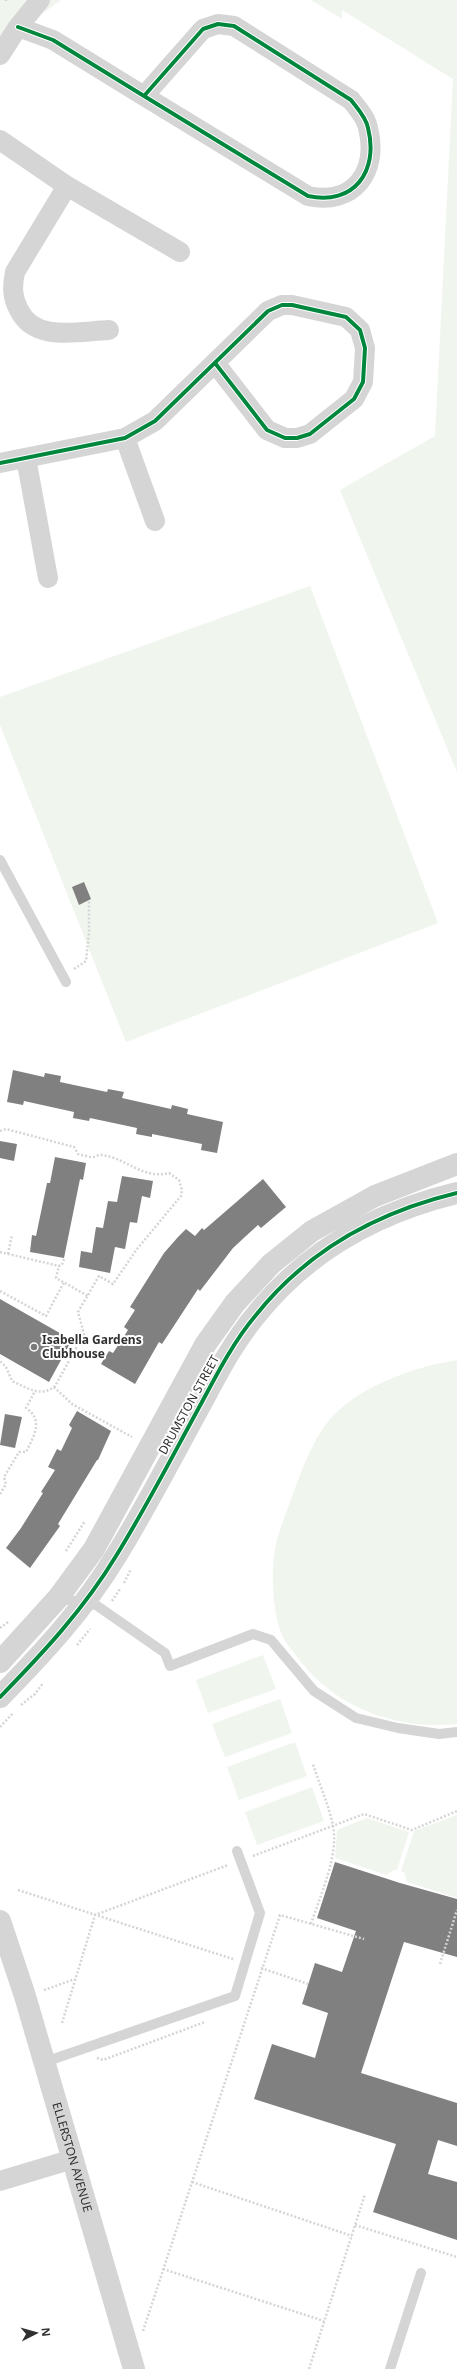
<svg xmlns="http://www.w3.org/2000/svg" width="457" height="2369" font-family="'Noto Sans',sans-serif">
<rect width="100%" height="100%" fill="#fff"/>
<g fill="#f0f5ee">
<path d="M0,0H61L0,44Z"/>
<path d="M311,0H457V772L340,490L435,436L453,79L342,10V19Z"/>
<path d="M310,586L438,923L126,1042L0,725V697Z"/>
<path d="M457,1360V1724C396,1731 331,1706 296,1655C291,1649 285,1642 282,1635C272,1613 270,1564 277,1540C281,1524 288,1509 293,1494C303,1467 316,1430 339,1410C371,1382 416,1367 457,1360Z"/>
<path d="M263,1655L276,1689L208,1713L196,1680Z"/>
<path d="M280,1699L292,1733L225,1757L212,1724Z"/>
<path d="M295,1742L307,1776L239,1800L227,1767Z"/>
<path d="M312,1787L324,1821L257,1845L245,1812Z"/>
<path d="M457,1815V1898L407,1882L404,1872L401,1871L414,1831Z"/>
<path d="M367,1818L409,1832L397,1870H394L386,1875L335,1858L337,1830Z"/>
</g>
<g fill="#808080">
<path d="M84,882L91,899L79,905L72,887Z"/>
<path d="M13,1070L44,1077L45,1073L61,1076L60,1082L107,1092L108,1089L124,1092L122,1098L171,1109L172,1105L188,1109L187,1114L223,1122L217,1153L201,1150L202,1144L152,1134V1137L136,1134L137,1128L90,1118L89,1121L73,1118L74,1112L24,1101L23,1105L7,1102Z"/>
<path d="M0,1141L17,1144L14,1161L0,1158Z"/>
<path d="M55,1157L86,1163L83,1180L80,1179L64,1258L30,1252L32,1235L36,1236L47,1183H50Z"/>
<path d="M122,1176L153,1181L150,1198L142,1196L137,1223L130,1222L125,1249L115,1247L110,1273L79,1267L81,1251L92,1253L96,1227L103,1228L108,1201L117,1202Z"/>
<path d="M263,1179L286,1207L261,1228L258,1225L233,1248L200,1291L198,1289L162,1344L159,1342L135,1384L101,1364L109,1351L113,1353L128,1330L124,1327L135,1310L130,1307L164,1253L178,1237L186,1229L195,1236L202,1228L204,1230Z"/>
<path d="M0,1299L72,1340L49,1382L0,1354Z"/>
<path d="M77,1411L111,1431L98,1460H97L58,1524L60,1526L30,1568L6,1548L21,1528L43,1493L41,1492L55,1470L48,1467L57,1449L61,1451L72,1428L69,1425Z"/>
<path d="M5,1414L22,1417L15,1448L0,1445Z"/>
<path d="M335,1862L400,1883L457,1899V1957L404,1942L361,2073L457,2103V2146L438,2140L428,2174L457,2182V2240L373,2212L396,2144L254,2099L272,2044L315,2058L328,2013L302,2004L315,1963L342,1972L356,1931L317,1918Z"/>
</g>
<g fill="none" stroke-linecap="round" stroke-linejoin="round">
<g stroke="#d5d5d5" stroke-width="2.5" stroke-dasharray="2 2" stroke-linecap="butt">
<path d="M6,0V1"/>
<path d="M74,969L86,961L89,932V900"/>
<path d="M0,1131L6,1129L74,1147L78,1154C83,1155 88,1157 93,1157C96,1157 99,1154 102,1155C126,1158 144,1180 169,1173L179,1180L182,1190L181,1196L137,1249L113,1284L99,1276L78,1312L84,1334L55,1386C41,1398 28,1388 12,1381L6,1367L0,1361"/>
<path d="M0,1252L59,1266"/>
<path d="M8,1254L12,1235"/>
<path d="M64,1259L62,1265L59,1266L56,1278L88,1296"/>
<path d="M0,1291L46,1316L64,1282"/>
<path d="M54,1387L72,1404L132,1437"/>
<path d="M0,1494L6,1484L4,1477L19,1452H26C34,1436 44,1420 26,1408L35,1391"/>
<path d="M66,1551L85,1521"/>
<path d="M124,1583L131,1569"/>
<path d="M112,1601L120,1589"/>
<path d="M0,1628L8,1622"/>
<path d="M77,1645L90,1629"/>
<path d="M21,1705L35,1694L43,1683"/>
<path d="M0,1727L13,1713"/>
<path d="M253,1856L364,1814L412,1830L457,1811"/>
<path d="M18,1890L233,1959"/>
<path d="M311,1924C320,1896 339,1855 333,1826C329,1805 319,1784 313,1764"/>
<path d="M440,1964L457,1910"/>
<path d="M261,1968L308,1984"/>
<path d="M44,1990L75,1979"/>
<path d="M62,2023L95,1915L228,1865"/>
<path d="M97,2058L103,2060L205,2022"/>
<path d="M192,2182L352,2236"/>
<path d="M355,2225L457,2257"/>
<path d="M163,2269L324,2321"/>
<path d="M143,2331L280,1915L364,1939"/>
<path d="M309,2369L365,2194"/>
</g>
<g stroke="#d5d5d5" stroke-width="10">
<path d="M0,860L66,982"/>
<path d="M58,1598L96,1605L165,1653L170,1666L253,1634L271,1640L314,1691L356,1718L398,1728L439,1734L457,1732"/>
<path d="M45,2062L235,1996L260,1913L237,1851"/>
<path d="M390,2369L421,2273"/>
</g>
<g stroke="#d5d5d5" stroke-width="20">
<path d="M18,27L53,40L144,96L203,29L218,24L234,26L351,100C357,108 366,117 368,128C379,171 354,206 308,196L144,96"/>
<path d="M0,55L18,27L40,0"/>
<path d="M0,140L67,186L180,252"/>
<path d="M67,186L15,272C12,287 12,297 19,310C35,343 79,331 109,330"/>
<path d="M125,438L155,521"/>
<path d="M26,458L48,578"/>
<path d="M0,463L125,438L155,421L268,311L282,305H292L346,317L360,330L365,348L363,382L354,399L310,434L297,438H285L267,430L215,363"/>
<path d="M0,2181L73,2159"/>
</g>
<g stroke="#d5d5d5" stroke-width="22">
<path d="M0,1662L58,1598L94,1549L205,1345L235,1303L271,1264L312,1231L375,1196L457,1164"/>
<path d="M0,1697C43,1653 84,1609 116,1556C147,1506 174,1453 202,1402C218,1372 234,1341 256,1315C307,1251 378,1212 457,1193"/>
<path id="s1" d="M0,1921L25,1996L134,2369"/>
</g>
<defs>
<g id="cycleway">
<path d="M18,27L53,40L144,96L203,29L218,24L234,26L351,100C357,108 366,117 368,128C379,171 354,206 308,196L144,96"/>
<path d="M0,463L125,438L155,421L268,311L282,305H292L346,317L360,330L365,348L363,382L354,399L310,434L297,438H285L267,430L215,363"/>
<path d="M0,1697C43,1653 84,1609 116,1556C147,1506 174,1453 202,1402C218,1372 234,1341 256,1315C307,1251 378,1212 457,1193"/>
</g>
</defs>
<use href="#cycleway" stroke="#fff" stroke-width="6"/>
<use href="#cycleway" stroke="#00873e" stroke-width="4"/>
</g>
<circle fill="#797979" stroke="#fff" stroke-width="1.5" cx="34" cy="1347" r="4"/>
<g text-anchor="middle" stroke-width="4" stroke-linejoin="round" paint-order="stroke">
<g font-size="12" font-weight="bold" fill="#313131" stroke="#fff" text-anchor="start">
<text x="42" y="1344">Isabella Gardens<tspan x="42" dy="14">Clubhouse</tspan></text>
</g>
<g font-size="12" fill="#313131" stroke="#fff">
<text transform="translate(189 1405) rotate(-61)" y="4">DRUMSTON STREET</text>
<text dy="4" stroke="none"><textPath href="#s1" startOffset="247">ELLERSTON AVENUE</textPath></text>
</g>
</g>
<g transform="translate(36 2333) rotate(84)" stroke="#ffffff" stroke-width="3" paint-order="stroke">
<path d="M0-3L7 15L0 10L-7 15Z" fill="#313131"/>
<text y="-6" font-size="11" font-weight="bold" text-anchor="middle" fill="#313131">N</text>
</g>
</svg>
